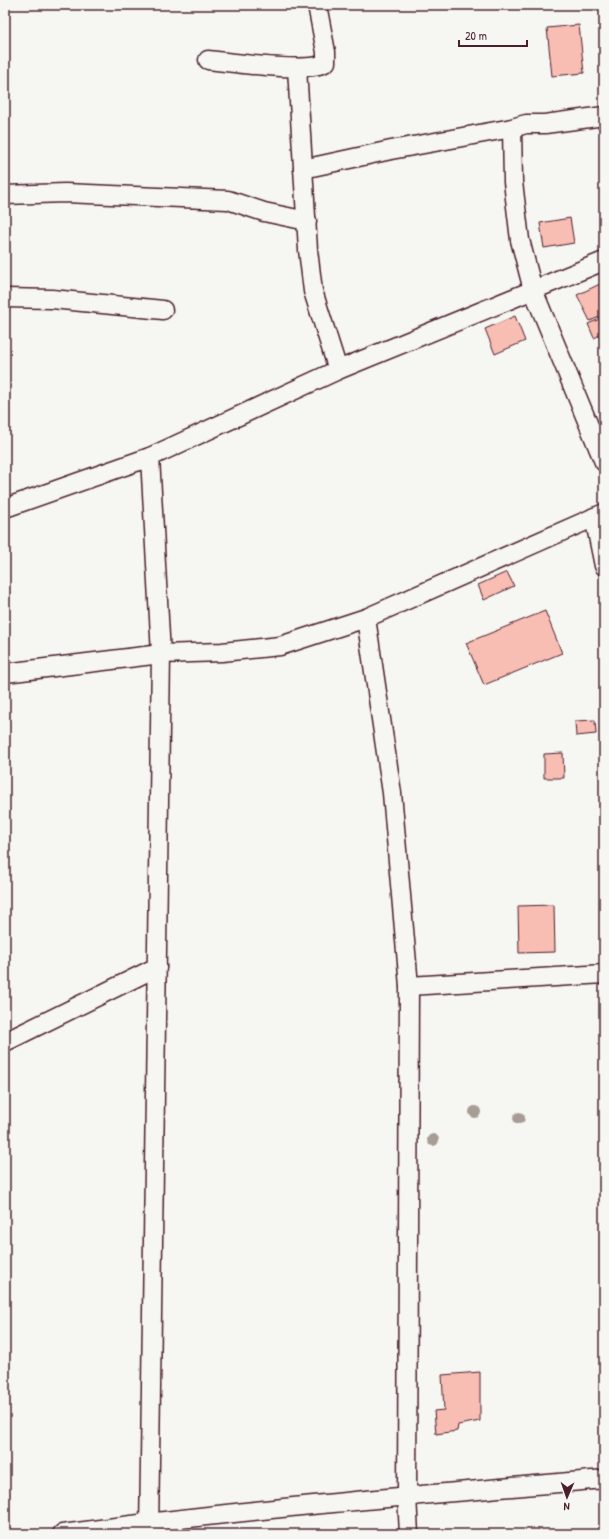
<svg xmlns="http://www.w3.org/2000/svg" width="609" height="1539" font-family="'Patrick Hand',sans-serif">
<rect width="100%" height="100%" fill="#f6f6f2"/>
<filter id="ink" filterUnits="userSpaceOnUse"><feTurbulence type="fractalNoise" baseFrequency=".025" numOctaves="2"/><feDisplacementMap in="SourceGraphic" scale="8" xChannelSelector="R" yChannelSelector="G"/><feConvolveMatrix kernelMatrix="1 2 1 2 8 2 1 2 1" color-interpolation-filters="sRGB"/></filter>
<g filter="url(#ink)">
<g fill="#f8bdb3" stroke="#4a1f2b">
<path d="M579,25L584,73L552,76L547,28Z"/>
<path d="M570,218L574,243L544,248L540,223Z"/>
<path d="M604,282V315L590,321L577,295Z"/>
<path d="M515,316L525,341L495,354L485,329Z"/>
<path d="M602,318L604,324V333L594,338L588,324Z"/>
<path d="M507,572L514,586L484,600L478,585Z"/>
<path d="M545,611L562,653L484,685L466,643Z"/>
<path d="M595,720L596,734L576,736L575,721Z"/>
<path d="M563,753L564,778H544V754Z"/>
<path d="M554,905L555,952L519,953L518,906Z"/>
<path d="M480,1372V1421L458,1425L457,1431L436,1434L434,1411L444,1410L442,1375Z"/>
</g>
<g fill="none" stroke-linecap="round" stroke-linejoin="round">
<defs>
<g id="minor">
<path d="M208,60C229,62 312,74 326,62V52L317,5"/>
<path d="M297,68L308,250L313,291L338,370"/>
<path d="M512,128L513,182L520,240L533,290L604,462"/>
<path d="M303,169L391,150L512,128L526,124H545L604,116"/>
<path d="M5,195L65,193L228,200L264,212L307,221"/>
<path d="M5,298L52,299L163,310"/>
<path d="M5,508L150,457L338,370L604,261"/>
<path d="M594,517L604,566"/>
<path d="M366,618L392,793L409,986L407,1496L409,1534"/>
<path d="M5,673L161,654L222,652L280,646L366,618L604,513"/>
<path d="M409,986L604,974"/>
<path d="M5,1042L157,967"/>
<path d="M62,1534C242,1509 423,1495 604,1479"/>
<path d="M149,1534L161,654L150,457"/>
</g>
</defs>
<use href="#minor" stroke="#4a1f2b" stroke-width="21"/>
<use href="#minor" stroke="#f6f6f2" stroke-width="18"/>
</g>
<g fill="#a79c96">
<circle cx="475" cy="1112" r="6"/>
<circle cx="519" cy="1118" r="6"/>
<circle cx="433" cy="1140" r="6"/>
</g>
</g>
<rect width="609" height="1539" fill="none" stroke="#f6f6f2" stroke-width="20"/>
<rect x="10" y="10" width="589" height="1519" fill="none" stroke="#4a1f2b" stroke-width="1.5" filter="url(#ink)"/>
<g transform="translate(567 1497) rotate(182)" stroke="#f6f6f2" stroke-width="3" paint-order="stroke">
<path d="M0-3L7 15L0 10L-7 15Z" fill="#4a1f2b"/>
<text y="-6" font-size="11" font-weight="bold" text-anchor="middle" fill="#4a1f2b">N</text>
</g>
<path d="M459 40v6h68v-6" fill="none" stroke="#4a1f2b" stroke-width="2"/>
<text x="465" y="40" font-size="12" fill="#4a1f2b" stroke="#f6f6f2" stroke-width="3" paint-order="stroke">20 m</text>
</svg>
